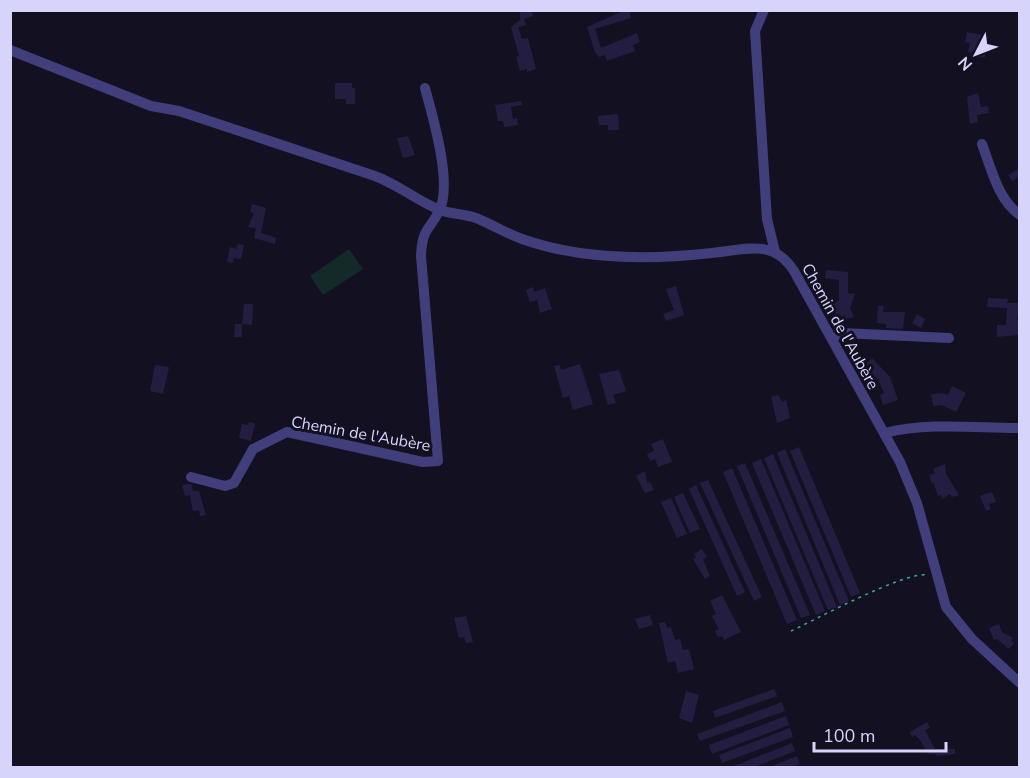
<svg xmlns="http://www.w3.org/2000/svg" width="1030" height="778" font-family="'Nunito Sans',sans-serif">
<rect width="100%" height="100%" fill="#121021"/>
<path fill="#132a29" d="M349,249L363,269L323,295L310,276Z"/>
<g fill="#231e40">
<path d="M520,10H531L533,16L524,19L526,25L518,27L522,39L528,38L536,69L527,72V69L520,71L516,57L519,56L511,27L520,20Z"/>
<path d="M625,10H629L631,18L595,29L601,48L637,33L640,42L633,45L635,51L607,61L605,55L599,57L595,52L587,27Z"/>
<path d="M967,32L983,35L981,46L987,48L985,57L971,58L972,53L968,52L970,43L965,42Z"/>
<path d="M335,83H352V88H355V104H346V99H335Z"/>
<path d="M978,93L981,107L988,106L989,113L977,115L978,122L970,124L967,97Z"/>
<path d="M521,101L522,105L511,107L513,119L517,118L518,125L504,127L503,121H498L495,105Z"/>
<path d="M618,114L619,130H608V125H599L598,116Z"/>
<path d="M408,136L415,155L403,158L397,138Z"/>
<path d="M1020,168V181L1017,178L1012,181L1008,175Z"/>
<path d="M252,204L266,208L261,233L276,238L275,244L254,238L256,228L248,227L254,213L250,212Z"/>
<path d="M238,244L244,245L241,259L234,258L233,263L227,262L230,247L236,249Z"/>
<path d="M826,270L848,272V293L855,294L850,308L854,317L838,321L830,307L839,300V280L825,278Z"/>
<path d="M676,286L684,315L666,321L663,314L674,310L666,289Z"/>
<path d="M533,287L534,292L545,288L552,309L540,313L537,300L530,302L526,290Z"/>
<path d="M988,298L1008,299L1007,303H1020L1017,320H1020L1019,335L997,337V325H1006L1007,308L987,307Z"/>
<path d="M244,304H253L252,325L242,324Z"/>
<path d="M878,306H884L883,312H905L903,329L886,328V324L877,323Z"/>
<path d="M917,314L925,319L921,328L912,323Z"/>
<path d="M235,324H242V337H234Z"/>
<path d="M872,358L890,377L898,400L883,405L880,395L884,393L878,379L872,374L869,377L861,369Z"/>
<path d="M580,364L593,404L573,410L569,396L563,398L554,366L560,365L561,370Z"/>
<path d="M155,365L169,367L163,394L150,391Z"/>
<path d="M619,370L626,391L613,395L616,403L608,405L599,374Z"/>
<path d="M952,386L966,393L956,412L942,405L933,406L931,394L942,393L948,395Z"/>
<path d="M778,395L782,402L786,400L790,418L777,423L771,397Z"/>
<path d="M249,422L255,424L251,441L239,438L242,424L248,425Z"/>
<path d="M663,439L672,462L658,467L655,459L650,461L647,454L654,451L651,444Z"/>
<path d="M799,447L860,593L851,597L790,451Z"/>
<path d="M785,449L849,601L840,605L777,453Z"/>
<path d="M773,454L837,607L828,610L764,458Z"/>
<path d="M761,459L825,611L816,615L752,463Z"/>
<path d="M745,463L810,615L801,618L737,466Z"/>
<path d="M945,464L946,474L959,495L952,497L950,494L942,499L941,495L938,496L933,482L931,483L930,475L935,473L933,469Z"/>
<path d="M732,468L797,620L787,624L723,472Z"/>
<path d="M645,471L647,483L650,482L654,490L645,493L636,476Z"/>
<path d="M708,480L762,597L754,601L700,483Z"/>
<path d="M191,484L193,491H199L206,515L200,516L199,510L193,511L190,495L185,496L182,485Z"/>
<path d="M696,485L745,592L737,596L689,489Z"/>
<path d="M992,492L996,502L989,504L991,509L986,511L980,496Z"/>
<path d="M683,493L700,529L690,533L674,497Z"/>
<path d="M671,498L687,534L677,538L661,502Z"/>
<path d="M702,549L707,557L703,559L710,576L705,579L693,559L696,557L694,554Z"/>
<path d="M722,595L741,632L724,640L722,636L718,637L715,631L719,629L712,616L716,614L710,601Z"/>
<path d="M650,615L653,625L639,629L635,619Z"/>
<path d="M466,616L473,642L466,643L464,637L459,638L454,618Z"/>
<path d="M665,622L667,628L671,627L675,640L680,639L683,650L689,649L694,669L678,673L675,661L668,663L659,623Z"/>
<path d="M999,624L1002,632L1013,638L1011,640L1014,643L1009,649L997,639L994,640L989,628Z"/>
<path d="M774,689L777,696L715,718L713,711Z"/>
<path d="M686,691L699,695L692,723L679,718Z"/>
<path d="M782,702L785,711L700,741L697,734Z"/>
<path d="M786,716L789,725L712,754L709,745Z"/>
<path d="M927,722L930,728L925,730L935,749H955V754L937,756L935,754H928L920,740L915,735L912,737L910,732Z"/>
<path d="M790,728L793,737L722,763L719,755Z"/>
<path d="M792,743L795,751L752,768H729Z"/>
<path d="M797,756L800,764L791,768H767Z"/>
</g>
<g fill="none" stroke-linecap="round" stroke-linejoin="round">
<path stroke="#3aa89e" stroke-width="1.5" stroke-dasharray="3 4.5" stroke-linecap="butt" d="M791,631C815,620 905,571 927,575"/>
<g stroke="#403f7b" stroke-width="10">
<path d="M764,10L755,31L767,219L775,252"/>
<path d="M10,50L151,106L179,111L375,176C399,185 417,201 440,210C451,214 464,214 476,218C491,224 506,233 522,239C581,260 650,260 712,253C745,250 773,238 794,271L900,462L917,503L946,607L972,639L1020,683"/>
<path d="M982,144C991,168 998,200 1020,215"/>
<path d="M832,338L842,333L949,338"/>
<path d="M885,433C929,422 975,428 1020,428"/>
<path d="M191,477L225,486L234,483L253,449L287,432L423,462L438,461L421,256C422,227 430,231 440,209C452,181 433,118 425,88"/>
</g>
</g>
<g text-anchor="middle" stroke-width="6" stroke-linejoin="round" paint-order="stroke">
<g font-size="16" fill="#d7d4fb" stroke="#121021">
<text transform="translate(841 326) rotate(61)" y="6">Chemin de l'Aubère</text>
<text transform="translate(361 433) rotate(10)" y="6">Chemin de l'Aubère</text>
</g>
</g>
<rect width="1030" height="778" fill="none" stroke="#d7d4fb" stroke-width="24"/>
<g transform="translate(976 54) rotate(228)" stroke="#121021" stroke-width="4.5" paint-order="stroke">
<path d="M0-4.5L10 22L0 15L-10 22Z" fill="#d7d4fb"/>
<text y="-9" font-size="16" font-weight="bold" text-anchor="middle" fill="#d7d4fb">N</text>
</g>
<path d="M814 742v9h132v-9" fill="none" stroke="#d7d4fb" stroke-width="3"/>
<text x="823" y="742" font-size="18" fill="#d7d4fb" stroke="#121021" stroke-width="4.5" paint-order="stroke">100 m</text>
</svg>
